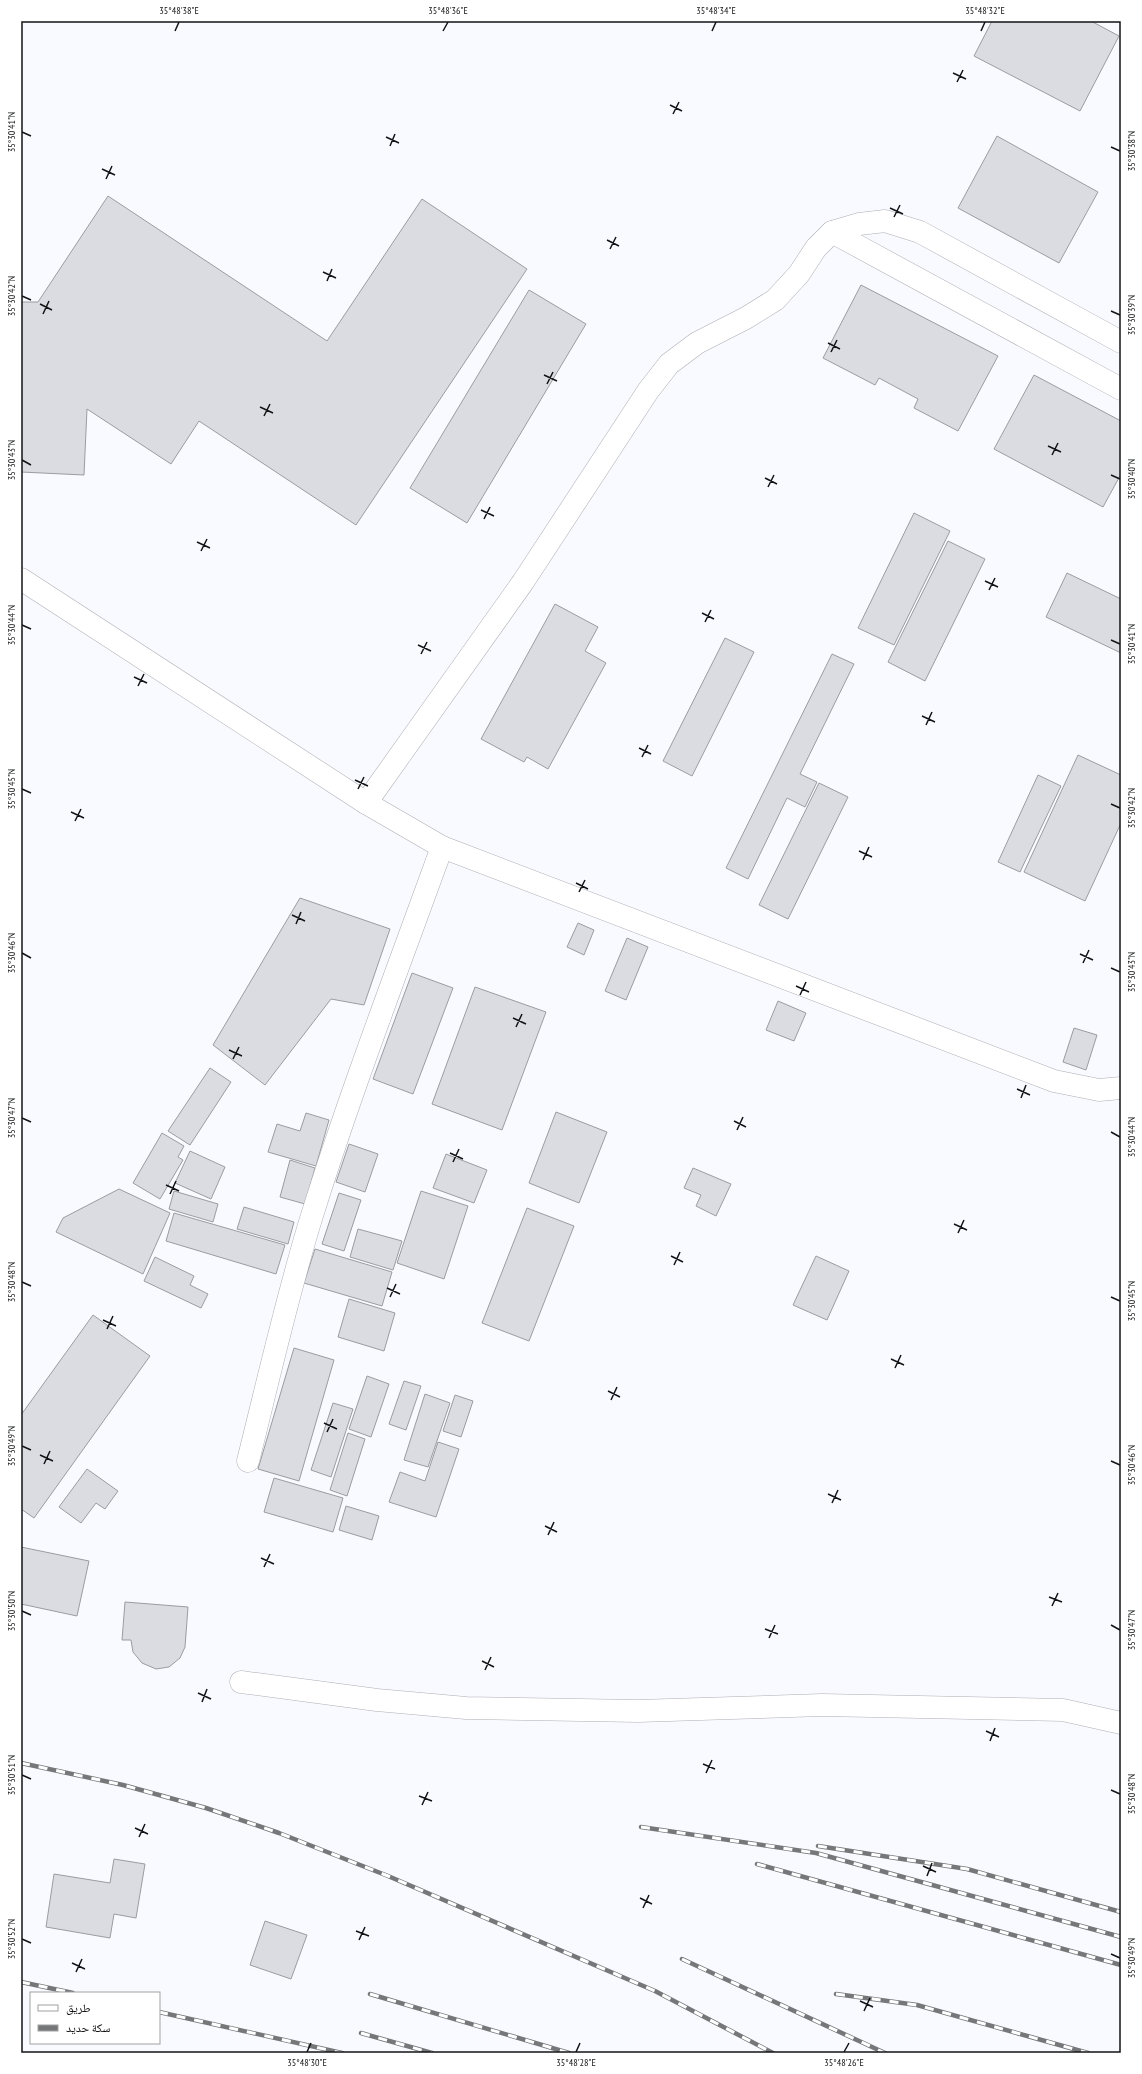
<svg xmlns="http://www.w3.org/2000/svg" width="1142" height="2074" font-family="'PT Sans Narrow','Noto Naskh Arabic',sans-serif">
<rect width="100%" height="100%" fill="#f9faff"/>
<g fill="#dbdce1" stroke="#9b9ca0">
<path d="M992,21H1091L1119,36L1080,111L974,56Z"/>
<path d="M997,136L1098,192L1059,263L958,208Z"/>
<path d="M108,196L327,341L422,199L527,269L356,525L199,421L171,464L87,409L84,475L21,472V302H38Z"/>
<path d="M861,285L998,356L958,431L914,408L918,399L879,378L875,385L823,358Z"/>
<path d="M529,290L586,324L467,523L410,488Z"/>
<path d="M1034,375L1121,421V474L1103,507L994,449Z"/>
<path d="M914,513L950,531L894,645L858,628Z"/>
<path d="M948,541L985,559L925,681L888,662Z"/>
<path d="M1067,573L1121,599V653L1046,617Z"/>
<path d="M555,604L598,627L585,651L606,663L548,769L527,757L524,762L481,739Z"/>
<path d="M725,638L754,652L692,776L663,761Z"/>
<path d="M832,654L854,664L800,774L817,782L805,807L787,798L748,879L726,868Z"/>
<path d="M1078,755L1121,775V823L1085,901L1024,872Z"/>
<path d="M1038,775L1061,786L1020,872L998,862Z"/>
<path d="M819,783L848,797L788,919L759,905Z"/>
<path d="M300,898L390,929L364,1005L331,999L265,1085L213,1045Z"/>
<path d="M578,923L594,930L584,955L567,947Z"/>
<path d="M627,938L648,947L626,1000L605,991Z"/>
<path d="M412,973L453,988L413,1094L373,1079Z"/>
<path d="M475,987L546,1012L502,1130L432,1104Z"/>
<path d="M778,1001L806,1013L794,1041L766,1030Z"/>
<path d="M1074,1028L1097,1035L1086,1070L1063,1062Z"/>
<path d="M210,1068L231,1082L190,1145L168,1131Z"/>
<path d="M556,1112L607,1132L579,1203L529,1183Z"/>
<path d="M306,1113L329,1120L316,1166L268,1152L277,1124L300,1131Z"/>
<path d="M162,1133L184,1146L178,1157L183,1160L160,1199L133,1183Z"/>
<path d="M349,1144L378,1154L365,1192L336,1182Z"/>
<path d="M190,1151L225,1167L211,1199L175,1183Z"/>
<path d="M446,1154L487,1170L474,1203L433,1188Z"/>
<path d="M290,1160L315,1168L305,1204L280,1197Z"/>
<path d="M693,1168L731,1184L716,1216L696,1206L701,1195L684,1188Z"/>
<path d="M119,1189L170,1213L143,1274L56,1232L63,1218Z"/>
<path d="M174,1191L218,1204L213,1222L169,1209Z"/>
<path d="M421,1191L468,1206L444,1279L397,1263Z"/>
<path d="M339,1193L361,1200L344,1251L322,1244Z"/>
<path d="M244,1207L294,1222L288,1244L237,1229Z"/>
<path d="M527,1208L574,1226L529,1341L482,1323Z"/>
<path d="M174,1213L285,1245L276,1274L166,1241Z"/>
<path d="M358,1229L402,1241L393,1270L350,1257Z"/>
<path d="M315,1249L392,1272L382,1306L304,1283Z"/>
<path d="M816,1256L849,1271L827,1320L793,1305Z"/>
<path d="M155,1257L194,1276L190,1285L208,1294L201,1308L144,1281Z"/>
<path d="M349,1299L395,1313L384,1351L338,1337Z"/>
<path d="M93,1315L150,1356L34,1518L21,1509V1415Z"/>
<path d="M294,1348L334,1360L299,1481L258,1469Z"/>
<path d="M367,1376L389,1384L371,1437L349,1429Z"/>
<path d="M404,1381L421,1386L406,1430L389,1424Z"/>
<path d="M425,1394L450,1403L428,1467L404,1460Z"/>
<path d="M455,1395L473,1401L461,1437L443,1431Z"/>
<path d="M333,1403L353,1409L331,1477L311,1470Z"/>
<path d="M348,1433L365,1439L347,1496L330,1490Z"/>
<path d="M438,1442L459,1449L436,1517L389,1502L400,1472L425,1481Z"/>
<path d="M87,1469L118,1491L105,1509L96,1503L81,1523L59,1507Z"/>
<path d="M274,1478L343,1498L333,1532L264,1512Z"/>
<path d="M346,1506L379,1516L372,1540L339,1530Z"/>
<path d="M21,1547L89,1561L77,1616L21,1604Z"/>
<path d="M125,1602L188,1607L185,1647L180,1658L169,1667L156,1669L142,1663L133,1652L131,1640H122Z"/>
<path d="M114,1859L145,1864L136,1918L114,1914L110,1938L46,1927L54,1874L110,1883Z"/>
<path d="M265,1921L307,1935L291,1979L250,1965Z"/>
</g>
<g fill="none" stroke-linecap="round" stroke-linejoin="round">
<defs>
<g id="street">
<path d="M832,232L1121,389"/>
<path d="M21,579L366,803L442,847L1054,1081L1099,1090L1121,1088"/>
<path d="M366,803L523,582L648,391L669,364L697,343L746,318L775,300L799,274L816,248L832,232L859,224L885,221L920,232L1121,342"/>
<path d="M248,1461C268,1381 286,1301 310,1222C349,1096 397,971 442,847"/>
<path d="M241,1682L377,1700L466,1708L638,1711L822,1705L1063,1710L1121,1723"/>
</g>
</defs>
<use href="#street" stroke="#aeafb4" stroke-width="23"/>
<use href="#street" stroke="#fff" stroke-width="22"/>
<defs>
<g id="rail">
<path d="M21,1763L123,1785L206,1808L279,1833L388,1876L655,1991L773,2053"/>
<path d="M641,1827L816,1853L1121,1937"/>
<path d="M818,1846L967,1869L1121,1912"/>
<path d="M757,1864L1121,1965"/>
<path d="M682,1959L885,2053"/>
<path d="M21,1982L73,1993"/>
<path d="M370,1994L569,2053"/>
<path d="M836,1994L917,2005L1088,2053"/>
<path d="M159,2012L342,2053"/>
<path d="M361,2033L432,2053"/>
</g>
</defs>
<use href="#rail" stroke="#767779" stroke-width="4.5"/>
<use href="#rail" stroke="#fff" stroke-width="3" stroke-dasharray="9" stroke-linecap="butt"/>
</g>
<path fill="none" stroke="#121314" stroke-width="1.5" d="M175,31L179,22M443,31L448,22M712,31L716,22M981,31L985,22M953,73L966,79M957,82L963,70M670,105L682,111M673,114L679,102M22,132L31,136M386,137L399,143M390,146L395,134M1111,147L1120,151M102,169L115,175M106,179L112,166M890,208L903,214M894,217L900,205M607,240L619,246M610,249L616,237M323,272L336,278M327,281L332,269M22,296L31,300M40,304L52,310M1111,311L1120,315M43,314L49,301M828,343L840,349M831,352L837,340M544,375L557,381M547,384L553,372M260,407L273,413M264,416L270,404M1048,446L1061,452M1052,455L1058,443M22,460L31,465M1111,475L1120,479M765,478L777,484M768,487L774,475M481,510L494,516M484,519L490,507M197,542L210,548M201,551L207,539M985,581L998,587M989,590L995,578M702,613L714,619M705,622L711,610M22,625L31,629M1111,640L1120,644M418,645L431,651M421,654L427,642M134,677L147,683M138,686L144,674M922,716L935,722M926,725L932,712M639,748L651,754M642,757L648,745M355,780L368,786M22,789L31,793M358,789L364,777M1111,804L1120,808M71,812L84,818M75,821L81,809M859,851L872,857M863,860L869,847M576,883L588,889M579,892L585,880M292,915L305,921M296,924L301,912M22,953L31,958M1080,954L1093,960M1083,963L1089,950M1111,968L1120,972M796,986L809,992M800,995L806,982M513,1018L526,1024M516,1027L522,1014M229,1050L242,1056M233,1059L239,1047M1017,1089L1030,1095M1021,1098L1026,1085M22,1118L31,1122M734,1121L746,1127M737,1130L743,1117M1111,1132L1120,1137M450,1153L463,1159M453,1162L459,1149M166,1185L179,1191M170,1194L176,1181M954,1224L967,1230M958,1233L964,1220M671,1256L683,1262M674,1265L680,1252M22,1282L31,1286M387,1288L400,1294M390,1297L396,1284M1111,1297L1120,1301M103,1320L116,1326M107,1329L113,1316M891,1359L904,1365M895,1368L901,1355M608,1391L620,1397M611,1400L617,1387M324,1423L337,1429M327,1432L333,1419M22,1446L31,1450M40,1455L53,1461M1111,1461L1120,1465M44,1464L50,1451M828,1494L841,1500M832,1503L838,1490M545,1526L557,1532M548,1535L554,1522M261,1558L274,1564M264,1567L270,1554M1049,1597L1062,1602M1052,1606L1058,1593M22,1611L31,1615M1111,1625L1120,1630M765,1629L778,1634M769,1638L775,1625M482,1661L494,1667M485,1670L491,1657M198,1693L211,1699M202,1702L207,1689M986,1731L999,1737M990,1741L995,1728M703,1764L715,1769M706,1773L712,1760M22,1775L31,1779M1111,1790L1120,1794M419,1796L432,1801M422,1805L428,1792M135,1828L148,1834M139,1837L145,1824M923,1866L936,1872M927,1876L932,1863M640,1898L652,1904M643,1908L649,1895M356,1931L369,1936M22,1939L31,1943M359,1940L365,1927M1111,1954L1120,1958M72,1963L85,1969M76,1972L82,1959M860,2001L873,2007M864,2011L870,1998M307,2052L311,2043M576,2052L580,2043M844,2052L849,2043"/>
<rect width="1142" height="2074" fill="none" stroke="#ffffff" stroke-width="44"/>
<rect x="30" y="1992" width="130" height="52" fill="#ffffff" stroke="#a0a1a1"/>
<rect x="38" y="2005" width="20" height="6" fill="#ffffff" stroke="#a0a1a1"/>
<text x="66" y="2012" font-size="12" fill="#121314">طريق</text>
<rect x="38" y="2025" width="20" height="6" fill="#767779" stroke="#a0a1a1"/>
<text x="66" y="2032" font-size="12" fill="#121314">سكة حديد</text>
<rect x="22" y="22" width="1098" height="2030" fill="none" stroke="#121314" stroke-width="1.5"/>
<g font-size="10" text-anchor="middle" fill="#121314">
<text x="179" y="14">35°48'38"E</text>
<text x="448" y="14">35°48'36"E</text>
<text x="716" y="14">35°48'34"E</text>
<text x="985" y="14">35°48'32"E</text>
<text transform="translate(11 132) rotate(-90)" y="4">35°30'41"N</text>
<text transform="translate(1131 151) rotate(-90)" y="4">35°30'38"N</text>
<text transform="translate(11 296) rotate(-90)" y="4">35°30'42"N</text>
<text transform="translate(1131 315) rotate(-90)" y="4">35°30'39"N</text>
<text transform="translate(11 460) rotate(-90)" y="4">35°30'43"N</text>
<text transform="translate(1131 479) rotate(-90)" y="4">35°30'40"N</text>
<text transform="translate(11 625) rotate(-90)" y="4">35°30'44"N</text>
<text transform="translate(1131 644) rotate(-90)" y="4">35°30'41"N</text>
<text transform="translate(11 789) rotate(-90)" y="4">35°30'45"N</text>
<text transform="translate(1131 808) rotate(-90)" y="4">35°30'42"N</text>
<text transform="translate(11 953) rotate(-90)" y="4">35°30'46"N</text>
<text transform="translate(1131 972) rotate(-90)" y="4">35°30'43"N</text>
<text transform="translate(11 1118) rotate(-90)" y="4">35°30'47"N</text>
<text transform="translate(1131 1137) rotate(-90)" y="4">35°30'44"N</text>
<text transform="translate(11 1282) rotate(-90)" y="4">35°30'48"N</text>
<text transform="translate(1131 1301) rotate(-90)" y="4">35°30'45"N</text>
<text transform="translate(11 1446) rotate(-90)" y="4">35°30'49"N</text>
<text transform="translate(1131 1465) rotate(-90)" y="4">35°30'46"N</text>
<text transform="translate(11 1611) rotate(-90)" y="4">35°30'50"N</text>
<text transform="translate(1131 1630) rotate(-90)" y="4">35°30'47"N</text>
<text transform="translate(11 1775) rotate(-90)" y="4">35°30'51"N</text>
<text transform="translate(1131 1794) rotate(-90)" y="4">35°30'48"N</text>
<text transform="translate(11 1939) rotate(-90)" y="4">35°30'52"N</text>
<text transform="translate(1131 1958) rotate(-90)" y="4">35°30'49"N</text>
<text x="307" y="2066">35°48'30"E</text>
<text x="576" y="2066">35°48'28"E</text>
<text x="844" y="2066">35°48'26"E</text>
</g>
</svg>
